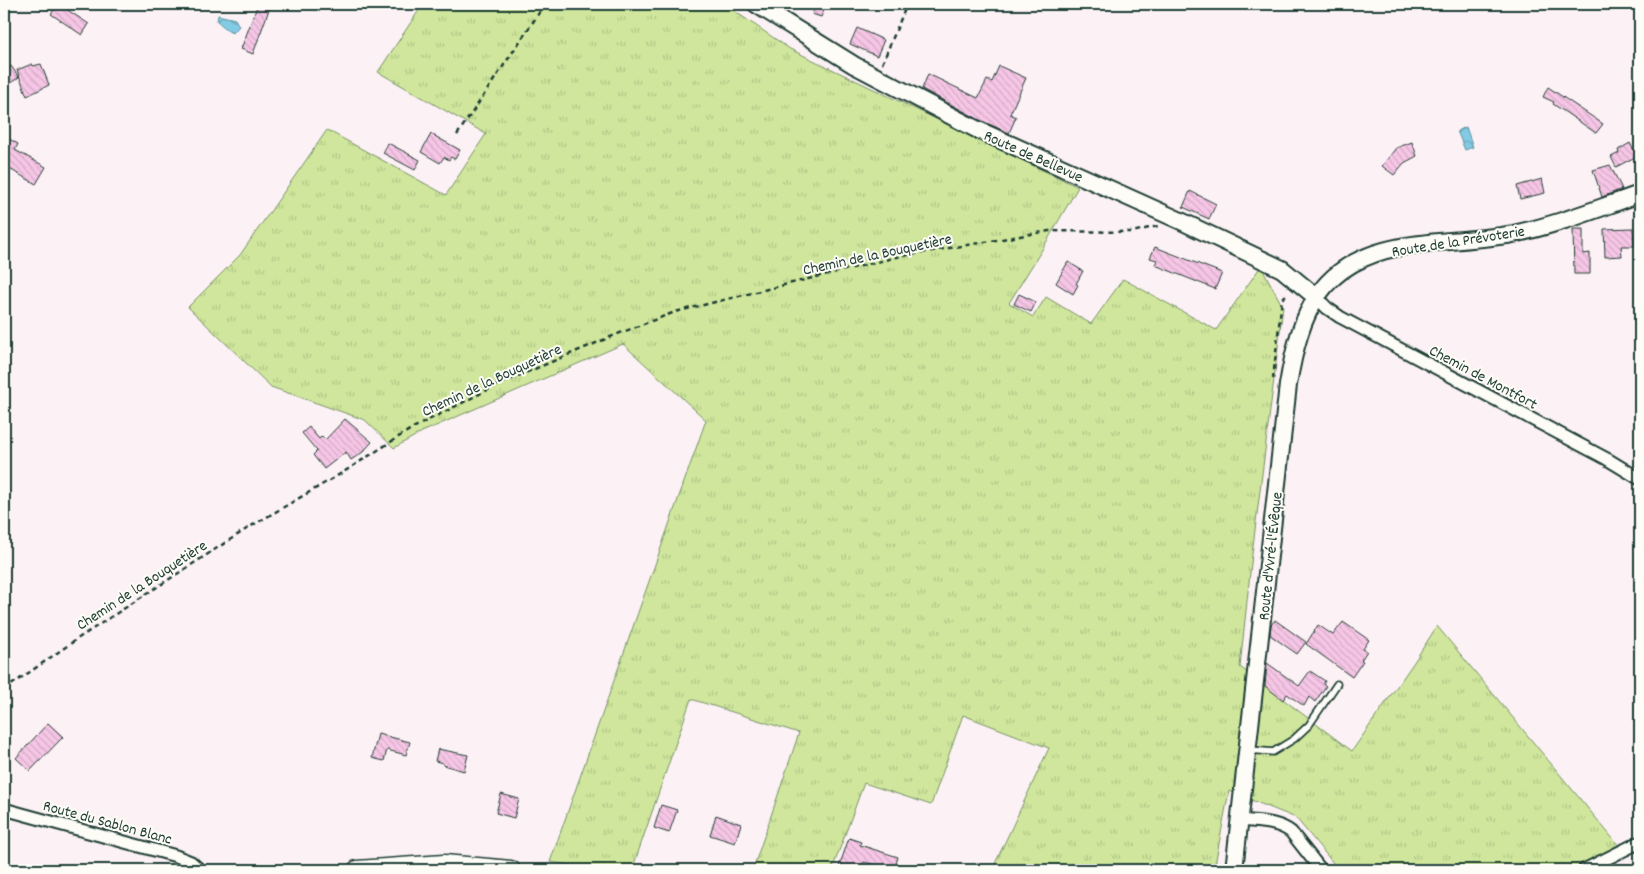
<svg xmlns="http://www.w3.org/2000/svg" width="1644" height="874" font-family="Dekko,sans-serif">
<defs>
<pattern id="grass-tufts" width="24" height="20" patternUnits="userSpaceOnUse" patternTransform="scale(1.25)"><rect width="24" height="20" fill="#cfe69c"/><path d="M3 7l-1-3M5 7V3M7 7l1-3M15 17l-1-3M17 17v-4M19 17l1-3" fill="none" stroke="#b1c687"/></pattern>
<pattern id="water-waves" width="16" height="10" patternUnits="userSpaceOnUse" patternTransform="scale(1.25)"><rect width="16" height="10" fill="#83cbe4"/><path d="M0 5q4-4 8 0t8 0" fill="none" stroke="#6ba6ba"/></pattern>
<pattern id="building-back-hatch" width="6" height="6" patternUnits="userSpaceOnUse" patternTransform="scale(1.25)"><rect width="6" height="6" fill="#f7c6e6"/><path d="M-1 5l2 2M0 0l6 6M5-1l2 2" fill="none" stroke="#d3abc6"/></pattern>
</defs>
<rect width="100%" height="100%" fill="#fcf1f4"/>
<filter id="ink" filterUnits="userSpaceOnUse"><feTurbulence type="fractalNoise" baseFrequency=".02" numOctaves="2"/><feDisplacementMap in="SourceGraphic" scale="10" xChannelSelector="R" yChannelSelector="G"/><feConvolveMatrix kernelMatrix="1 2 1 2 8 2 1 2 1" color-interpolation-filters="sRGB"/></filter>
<g filter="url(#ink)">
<path fill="url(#grass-tufts)" stroke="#779268" d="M423,4H724L790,49L1078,187L1043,248L1009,303L1033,317L1046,297L1091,324L1123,279L1216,330L1261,266L1283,307L1252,554L1240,667L1352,751L1414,662L1437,626L1619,846L1575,870H1339L1296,818L1229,791L1214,870H992L1049,748L963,715L931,805L864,783L832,870H757L753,869L799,733L691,699L632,870H603L550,862L706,420L623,344L422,432L394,448L365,420L271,387L188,307L240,255L327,130L446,195L486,134L378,72Z"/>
<g fill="url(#water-waves)" stroke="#5b929e">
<path d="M218,15L235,19L239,26L233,33C225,31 223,25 217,21Z"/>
<path d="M1466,127L1473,147L1465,150L1457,131Z"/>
</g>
<g fill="url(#building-back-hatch)" stroke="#1f3d34">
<path d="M58,4L89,24L82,35L51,14Z"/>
<path d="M258,4H271L253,54L241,49Z"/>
<path d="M816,4H826L821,17L812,14Z"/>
<path d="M857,28L884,40L877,56L850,44Z"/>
<path d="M32,64L33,66L41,64L49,85L27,96L17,70Z"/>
<path d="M11,66L19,77L8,85L4,79V71Z"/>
<path d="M999,66L1026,78L1010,114L1016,117L1009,133L980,120L922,89L928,74L978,98L987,80L992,82Z"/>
<path d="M1548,87L1603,124L1596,133L1553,104L1554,102L1543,97Z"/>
<path d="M431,134L460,150L455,159L451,157L449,160L444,157L440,163L421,152Z"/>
<path d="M4,136L18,144L15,150L46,167L36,184L6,167L4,171Z"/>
<path d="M1412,142L1417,156L1404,163L1394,175L1382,166L1396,148Z"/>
<path d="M388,143L420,160L415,170L383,153Z"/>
<path d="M1630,143L1637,156L1616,167L1611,157L1619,153L1618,150Z"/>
<path d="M1610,165L1622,189L1602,197L1593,170Z"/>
<path d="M1542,179L1545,193L1520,199L1517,186Z"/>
<path d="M1190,191L1216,204L1209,219L1183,207Z"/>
<path d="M1633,228L1634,246H1621L1622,256L1605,257L1604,229Z"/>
<path d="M1573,229H1583V254L1590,253V274H1574Z"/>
<path d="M1155,247L1222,273L1215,289L1155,265L1157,260L1150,258Z"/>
<path d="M1068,262L1083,271L1076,284L1078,285L1073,294L1056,283Z"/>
<path d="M1019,294L1036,302L1031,312L1014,304Z"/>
<path d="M345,419L372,442L363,452L351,460L346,452L324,469L313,455L317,451L302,433L309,427L319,439L322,436L325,440Z"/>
<path d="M1275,620L1306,642L1297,654L1270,635L1271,625Z"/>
<path d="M1343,622L1369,640L1363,649L1367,651L1361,660L1363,661L1352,677L1306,644L1318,625L1333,635Z"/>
<path d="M1267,663L1299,686L1310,671L1325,681L1323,684L1326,686L1315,702L1309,697L1304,706L1287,694L1283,700L1265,686Z"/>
<path d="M48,723L63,737L30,771L16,758Z"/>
<path d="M378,734L410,742L406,755L387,750L384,761L372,758Z"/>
<path d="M438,749L468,755L464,771L443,765V763L435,761Z"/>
<path d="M501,794L519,799L514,818L496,813Z"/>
<path d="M661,805L677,810L669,833L654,828Z"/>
<path d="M716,815L741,824L735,843L710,835Z"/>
<path d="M849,838L861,842L860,845L898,857L894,870L864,862L861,870H838Z"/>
</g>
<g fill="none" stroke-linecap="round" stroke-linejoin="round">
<defs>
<path id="lane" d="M1250,750L1273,752L1294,739L1309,725L1337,684"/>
<g id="street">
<path d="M1316,297L1327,308L1340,317L1607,459L1640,479"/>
<path d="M4,809L176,856L191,862L200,870"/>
<path d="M1240,820C1258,822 1277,821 1291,832L1321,870"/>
<path d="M1584,870L1640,842"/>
</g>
<g id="secondary">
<path d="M756,4L854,65L976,129L1181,221L1282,269L1316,297"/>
<path d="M1234,870L1288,385C1300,312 1320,262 1400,247C1437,240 1476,241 1513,234C1557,225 1599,208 1640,194"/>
</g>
<path id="primary" d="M357,870L444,864L511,870"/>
</defs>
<use href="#lane" stroke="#1f3d34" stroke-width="9"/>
<use href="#street" stroke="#1f3d34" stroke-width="15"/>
<use href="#secondary" stroke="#1f3d34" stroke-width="20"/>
<use href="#primary" stroke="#1f3d34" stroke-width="21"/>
<g stroke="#1f3d34" stroke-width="2.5" stroke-dasharray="5 4" stroke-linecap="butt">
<path d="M882,64L907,4"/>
<path d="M457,135L545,4"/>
<path d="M1273,379L1282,299L1288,293"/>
<path d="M4,690L77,639L248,528L342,473L411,429L499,384L615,335L675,312L897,257L1049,231L1132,232L1158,226"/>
</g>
<use href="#lane" stroke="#fdfcf7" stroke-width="5.5"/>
<use href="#street" stroke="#fdfcf7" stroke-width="11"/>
<use href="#secondary" stroke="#fdfcf7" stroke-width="16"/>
<use href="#primary" stroke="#fdfcf7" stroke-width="18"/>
</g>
</g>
<g text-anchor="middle" stroke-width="4" stroke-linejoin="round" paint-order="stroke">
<g font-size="16" fill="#1f3d34" stroke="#fdfcf7">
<text transform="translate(1034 155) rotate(24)" y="6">Route de Bellevue</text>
<text transform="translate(1458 240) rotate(-9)" y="6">Route de la Prévoterie</text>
<text transform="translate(877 253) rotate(-12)" y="6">Chemin de la Bouquetière</text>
<text transform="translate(1484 376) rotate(28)" y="6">Chemin de Montfort</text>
<text transform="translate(491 379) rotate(-25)" y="6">Chemin de la Bouquetière</text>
<text transform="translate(1269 556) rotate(-84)" y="6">Route d'Yvré-l'Évêque</text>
<text transform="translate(141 584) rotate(-33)" y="6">Chemin de la Bouquetière</text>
<text transform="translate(108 821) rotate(15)" y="6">Route du Sablon Blanc</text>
</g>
</g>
<rect width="1644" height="874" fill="none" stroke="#fdfcf7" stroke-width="20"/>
<rect x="10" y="10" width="1624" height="854" fill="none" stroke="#1f3d34" stroke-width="2" filter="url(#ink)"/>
</svg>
